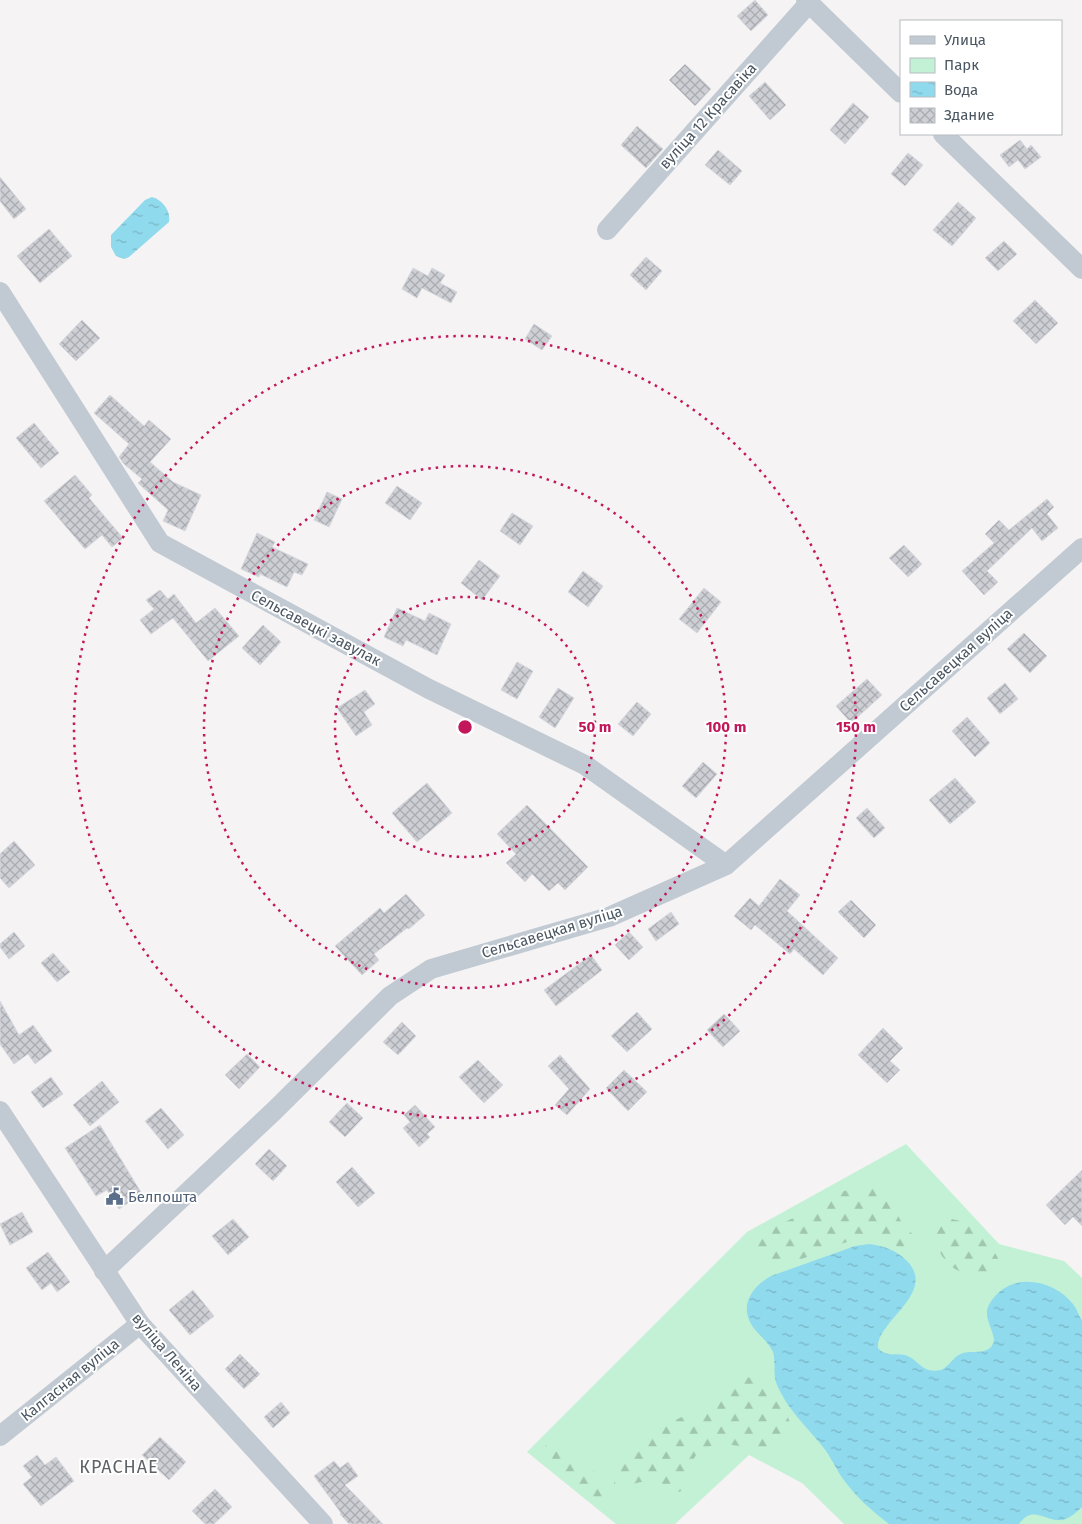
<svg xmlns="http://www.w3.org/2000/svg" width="1082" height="1524" font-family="'Fira Sans',sans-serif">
<defs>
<pattern id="forest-firs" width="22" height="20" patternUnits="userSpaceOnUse" patternTransform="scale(1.25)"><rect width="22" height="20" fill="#c3f1d5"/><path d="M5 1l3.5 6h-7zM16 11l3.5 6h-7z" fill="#a0c6b0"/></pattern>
<pattern id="water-ripples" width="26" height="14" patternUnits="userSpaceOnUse" patternTransform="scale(1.25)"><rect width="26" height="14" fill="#90daee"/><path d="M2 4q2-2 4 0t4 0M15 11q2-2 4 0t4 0" fill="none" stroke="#78b4c4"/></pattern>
<pattern id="building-cross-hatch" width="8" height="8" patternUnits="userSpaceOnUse" patternTransform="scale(1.25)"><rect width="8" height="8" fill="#cdcfd5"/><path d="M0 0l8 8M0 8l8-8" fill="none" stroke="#a8abb0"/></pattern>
</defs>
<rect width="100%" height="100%" fill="#f5f3f3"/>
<path fill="#c3f1d5" d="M906,1144L999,1244L1064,1261L1082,1278V1524H844L802,1483L749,1455L675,1524H616L527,1452L747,1232Z"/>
<g fill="url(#forest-firs)">
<path d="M863,1187C898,1189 889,1203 903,1224C908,1230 915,1235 917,1243C906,1256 896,1244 883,1240C878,1238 870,1237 864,1238C838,1242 807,1259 780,1266C769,1265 759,1264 752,1255C747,1250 747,1243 751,1237C759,1225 777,1226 789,1220C799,1216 807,1209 816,1204C830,1195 846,1189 863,1187Z"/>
<path d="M951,1219C955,1220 959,1220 963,1222C972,1226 997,1251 999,1261C1001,1266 999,1271 995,1275C991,1279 983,1280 977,1278C967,1276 954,1270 947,1262C934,1248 924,1221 951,1219Z"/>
<path d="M742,1377C757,1376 765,1384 773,1395C782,1408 798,1424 787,1439C772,1460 736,1440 714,1445C678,1454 701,1482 682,1491C668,1496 659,1483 646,1482C638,1481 630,1486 624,1488L614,1484L616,1472L657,1430L671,1422L706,1406L728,1386L735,1380Z"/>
<path d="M549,1443L559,1444C565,1449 569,1456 576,1460C587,1468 615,1478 603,1497L593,1498L588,1495L546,1461L542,1452L543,1448Z"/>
</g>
<g fill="url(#water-ripples)">
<path d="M152,197C162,200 171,210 169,222L129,257L124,259L116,256L111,247V235L145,200Z"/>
<path d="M869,1244C884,1246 896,1250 907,1261C938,1293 875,1322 878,1348C885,1357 895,1353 905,1355C920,1360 921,1374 941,1370C950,1366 953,1356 963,1353C975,1350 991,1356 994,1340C993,1330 986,1321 987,1310C989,1302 996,1294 1003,1289C1025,1274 1057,1284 1073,1304C1077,1309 1079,1316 1082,1321V1507C1077,1512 1069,1519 1062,1520C1045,1522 1033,1504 1019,1524H889C872,1511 856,1497 843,1479C836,1469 831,1457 823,1447C807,1427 785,1407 776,1382C773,1373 776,1362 773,1352C768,1340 755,1333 750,1322C740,1302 755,1285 771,1276L855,1246Z"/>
</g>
<g fill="url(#building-cross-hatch)" stroke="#d7d9de">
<path d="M755,0L768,15L751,31L737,16Z"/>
<path d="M685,64L711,89L695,106L669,80Z"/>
<path d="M765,82L786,105L770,120L749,96Z"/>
<path d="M853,103L869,117L845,144L830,130Z"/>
<path d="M637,126L663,149L646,168L621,145Z"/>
<path d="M1020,140L1027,149L1031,145L1041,157L1025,169L1018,160L1009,167L1000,155Z"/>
<path d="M718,150L742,171L730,185L705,165Z"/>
<path d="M908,153L923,165L905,186L891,174Z"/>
<path d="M0,177L26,209L14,219L0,201Z"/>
<path d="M958,202L976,218L952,246L933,230Z"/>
<path d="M49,229L72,256L40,283L17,256Z"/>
<path d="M1004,241L1017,254L998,271L985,258Z"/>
<path d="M646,257L662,271L646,290L630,275Z"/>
<path d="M413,268L428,276L432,268L445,275L440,283L457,292L451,303L422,288L417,298L402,289Z"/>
<path d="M1035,300L1058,323L1036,344L1013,321Z"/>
<path d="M82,320L100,338L76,361L59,344Z"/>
<path d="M534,324L552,336L542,350L525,339Z"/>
<path d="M110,395L144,426L149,420L171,439L150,462L173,482L201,495L185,531L163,521L168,510L138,483L142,479L124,464L119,457L129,444L94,413Z"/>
<path d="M34,423L59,453L41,468L16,438Z"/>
<path d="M75,475L92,495L89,498L123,538L112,547L102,535L85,549L44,501Z"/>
<path d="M397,486L422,503L410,520L385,503Z"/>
<path d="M327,492L342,499L329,527L314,520Z"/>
<path d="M1047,499L1054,507L1047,514L1058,528L1042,541L1032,528L987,571L998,582L984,595L962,571L994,543L985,534L999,520L1009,530Z"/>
<path d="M512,513L533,526L520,545L500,531Z"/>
<path d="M257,533L275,542L272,547L308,564L302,575L294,572L287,587L260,574L259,577L241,569Z"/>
<path d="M904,545L922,564L908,577L889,558Z"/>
<path d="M479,560L500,576L482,600L461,583Z"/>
<path d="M583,571L603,586L588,607L568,592Z"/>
<path d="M704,588L721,602L697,633L679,619Z"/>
<path d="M160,590L168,599L174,594L196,623L215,608L239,636L208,661L173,618L151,634L140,620L154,609L146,600Z"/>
<path d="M397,608L425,621L429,613L451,624L437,655L406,640L403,646L384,637Z"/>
<path d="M263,625L281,642L260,665L242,648Z"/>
<path d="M1024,633L1047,656L1030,673L1007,649Z"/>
<path d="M517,662L533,671L517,699L501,690Z"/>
<path d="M867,679L882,695L851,723L836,706Z"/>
<path d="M1005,683L1018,699L1000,714L987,698Z"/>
<path d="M558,688L574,698L555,728L539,717Z"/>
<path d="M365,690L375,704L364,712L372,725L356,736L337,708Z"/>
<path d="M637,702L651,714L633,736L618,724Z"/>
<path d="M967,717L990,743L975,757L952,731Z"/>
<path d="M703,762L717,774L696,798L682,786Z"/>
<path d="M955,778L976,802L950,824L929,800Z"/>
<path d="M427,783L452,813L417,842L392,813Z"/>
<path d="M527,805L588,867L565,890L558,883L549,891L532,874L525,882L506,863L516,854L497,834Z"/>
<path d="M867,808L885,828L874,838L856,818Z"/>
<path d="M14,841L35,865L9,888L0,878V854Z"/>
<path d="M780,879L800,895L787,911L838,958L823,975L794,949L790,954L755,925L751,930L734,916L750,898L759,906Z"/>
<path d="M406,894L425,915L409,929L407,928L374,954L379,960L362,975L335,946L380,908L384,913Z"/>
<path d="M851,900L876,925L864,938L838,912Z"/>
<path d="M671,912L679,924L656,941L648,929Z"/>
<path d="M14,932L25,946L9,959L0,947V944Z"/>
<path d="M629,932L643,947L629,960L615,945Z"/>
<path d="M53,953L70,972L57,982L41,963Z"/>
<path d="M591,955L602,970L556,1006L544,990Z"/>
<path d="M0,1001L19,1035L33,1025L52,1051L35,1064L28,1054L14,1064L0,1044Z"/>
<path d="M637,1012L652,1029L627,1052L611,1036Z"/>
<path d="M724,1014L740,1031L723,1047L707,1030Z"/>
<path d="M402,1022L416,1036L398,1055L383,1042Z"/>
<path d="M883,1028L903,1048L890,1061L900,1070L887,1083L858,1055Z"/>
<path d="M247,1054L260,1067L239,1089L225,1075Z"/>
<path d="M560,1055L590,1089L567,1115L555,1105L569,1089L548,1066Z"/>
<path d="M478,1060L503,1085L484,1103L459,1077Z"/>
<path d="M624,1070L647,1092L628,1111L606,1088Z"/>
<path d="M51,1077L63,1094L43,1108L31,1092Z"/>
<path d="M102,1081L119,1102L90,1126L73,1105Z"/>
<path d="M347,1103L363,1118L345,1137L329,1122Z"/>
<path d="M415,1105L435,1127L427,1134L430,1137L419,1147L403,1128L410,1122L404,1115Z"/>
<path d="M161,1108L184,1135L168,1149L145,1121Z"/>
<path d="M100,1125L142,1194L119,1209L107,1190L96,1196L65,1148Z"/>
<path d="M269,1149L287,1166L273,1181L255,1164Z"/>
<path d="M352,1167L375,1193L358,1207L336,1182Z"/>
<path d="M1082,1170V1226L1073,1217L1065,1225L1046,1205Z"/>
<path d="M22,1212L33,1232L10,1245L0,1224Z"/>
<path d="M233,1219L249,1237L228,1255L212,1236Z"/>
<path d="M48,1252L70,1282L57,1292L51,1283L42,1290L26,1268Z"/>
<path d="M193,1290L214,1316L190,1335L169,1310Z"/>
<path d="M240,1354L260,1374L244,1389L225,1369Z"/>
<path d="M281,1402L290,1413L273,1428L264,1417Z"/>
<path d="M160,1437L186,1462L169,1480L142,1455Z"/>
<path d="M37,1455L45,1465L56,1457L74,1481L41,1506L23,1484L32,1477L23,1466Z"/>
<path d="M334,1461L340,1468L348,1462L358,1476L345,1485L383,1524H349L340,1514L341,1513L314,1476Z"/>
<path d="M215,1489L232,1507L214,1524H205L192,1511Z"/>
</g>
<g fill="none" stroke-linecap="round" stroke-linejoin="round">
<g stroke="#c1cad2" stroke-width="20">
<path d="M806,0L901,93"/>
<path d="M943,134L1082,269"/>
<path d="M607,230L809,3"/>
<path d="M0,292L160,543L429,689L585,765L726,865"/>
<path d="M0,1111L140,1324L323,1524"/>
<path d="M104,1271L274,1111L390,996L431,969L609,917L726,865L1082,548"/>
<path d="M0,1436L140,1324"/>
</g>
</g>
<g fill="none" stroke="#c2185b" stroke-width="2.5" stroke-dasharray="2.5 5">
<circle cx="465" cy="727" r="130"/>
<circle cx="465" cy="727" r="261"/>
<circle cx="465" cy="727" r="391"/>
</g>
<defs>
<symbol id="civic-bare" viewBox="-9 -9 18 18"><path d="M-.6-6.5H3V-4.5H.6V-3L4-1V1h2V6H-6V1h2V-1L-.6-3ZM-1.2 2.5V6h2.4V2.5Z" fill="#5c6f8a" stroke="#fff" stroke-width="2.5" paint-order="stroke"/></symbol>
</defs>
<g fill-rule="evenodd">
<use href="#civic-bare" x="102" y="1184" width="25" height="25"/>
</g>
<g text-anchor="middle" stroke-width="4" stroke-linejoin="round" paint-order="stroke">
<g font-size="15" fill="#4a5661" stroke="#fff">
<text transform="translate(708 116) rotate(-48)" y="5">вуліца 12 Красавіка</text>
<text transform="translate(316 628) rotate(28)" y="5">Сельсавецкі завулак</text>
<text transform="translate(956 660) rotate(-42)" y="5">Сельсавецкая вуліца</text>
<text transform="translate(552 932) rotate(-17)" y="5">Сельсавецкая вуліца</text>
<text transform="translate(167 1352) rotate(49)" y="5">вуліца Леніна</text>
<text transform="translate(70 1380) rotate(-39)" y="5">Калгасная вуліца</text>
</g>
<g font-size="15" fill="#4e5e75" stroke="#fff" text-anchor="start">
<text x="128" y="1202">Белпошта</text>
</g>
<g font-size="18" letter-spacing="1" fill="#5f6368" stroke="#fff">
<text x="119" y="1473">КРАСНАЕ</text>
</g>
</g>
<circle cx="465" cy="727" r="8" fill="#c2185b" stroke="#fff" stroke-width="2.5"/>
<g font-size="15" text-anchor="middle" font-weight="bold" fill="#c2185b" stroke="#fff" stroke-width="4" stroke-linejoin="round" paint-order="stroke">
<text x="595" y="732">50 m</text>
<text x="726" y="732">100 m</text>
<text x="856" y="732">150 m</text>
</g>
<rect x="900" y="20" width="162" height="115" fill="#ffffff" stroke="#b7bbc0"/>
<rect x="910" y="36" width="25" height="8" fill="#c1cad2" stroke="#b7bbc0"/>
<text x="944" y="45" font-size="15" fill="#4a5661">Улица</text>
<rect x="910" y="58" width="25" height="15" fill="#c3f1d5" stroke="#b7bbc0"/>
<text x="944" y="70" font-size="15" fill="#4a5661">Парк</text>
<rect x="910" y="82" width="25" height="15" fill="url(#water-ripples)" stroke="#b7bbc0"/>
<text x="944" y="95" font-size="15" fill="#4a5661">Вода</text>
<rect x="910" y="108" width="25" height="15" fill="url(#building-cross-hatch)" stroke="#b7bbc0"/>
<text x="944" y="120" font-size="15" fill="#4a5661">Здание</text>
</svg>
